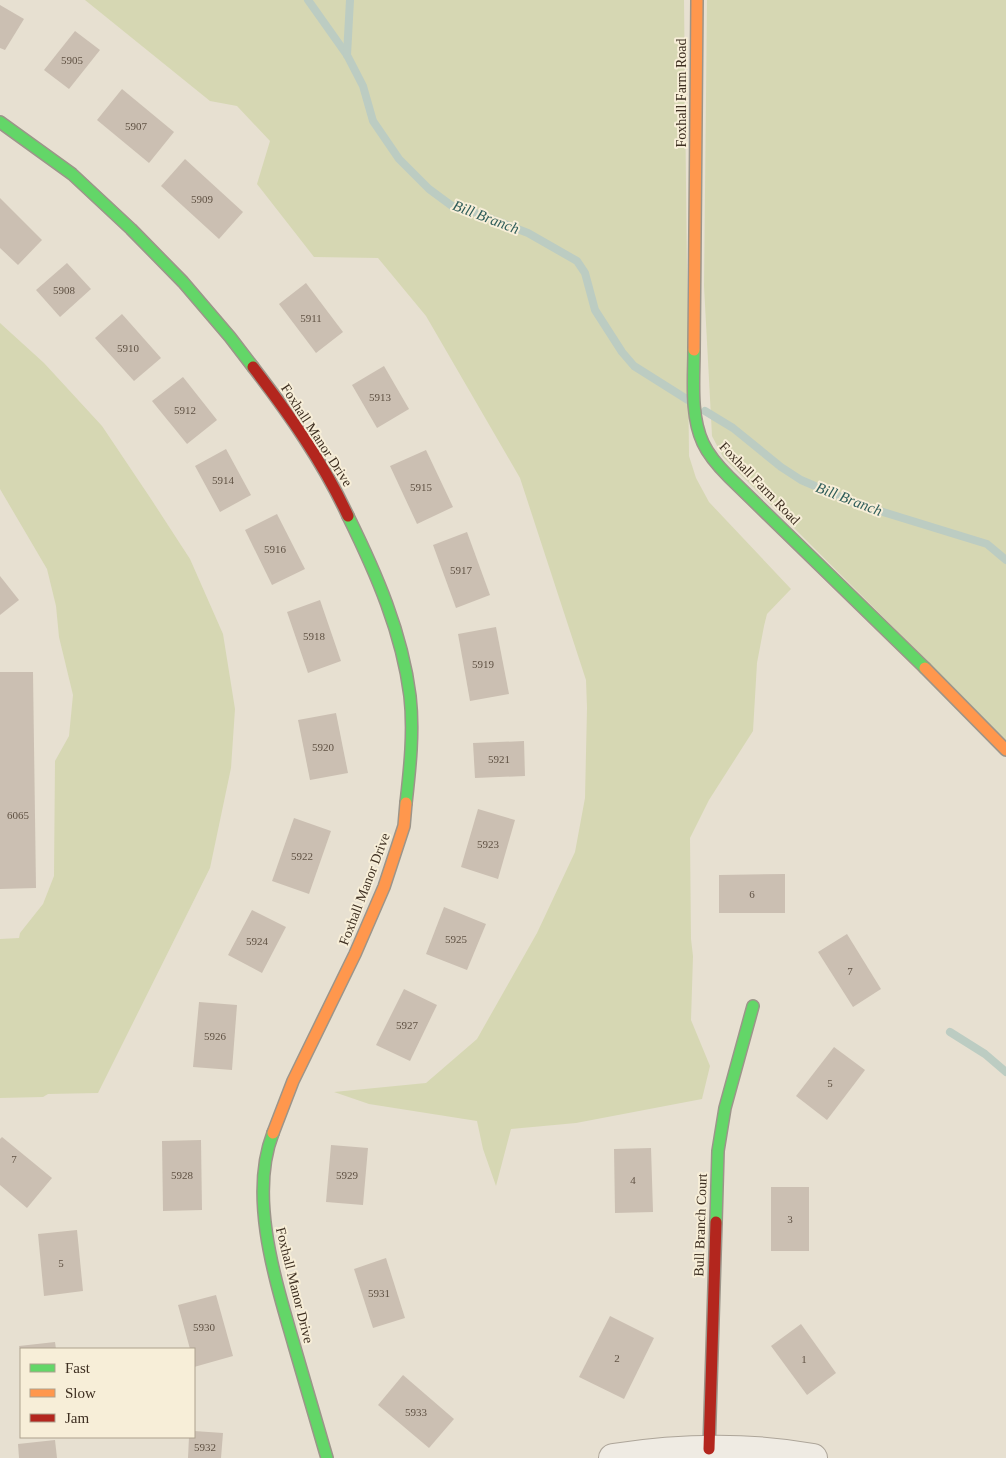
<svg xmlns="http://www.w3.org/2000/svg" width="1006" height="1458" font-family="'Times New Roman',serif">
<rect width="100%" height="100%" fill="#e7e0d1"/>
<g fill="#d6d7b3">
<path d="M85,0H684L689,456L696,478L709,502L791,589L767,614L764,626L757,663L753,731L709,800L690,838L691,939L693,956L691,1020L710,1066L702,1099L576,1123L511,1129L496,1186L483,1149L477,1121L369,1104L334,1092L426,1083L477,1039L537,933L575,852L585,798L587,708L586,680L520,478L426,316L378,258L314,257L257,184L270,141L237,106L210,101Z"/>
<path d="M707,0H1006V740L723,457L712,436L704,286Z"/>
<path d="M0,323L44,363L102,426L151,499L190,559L223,634L235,709L231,768L210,868L98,1093L48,1094L43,1097L0,1098V939L19,938L20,933L43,904L54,876L55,761L69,736L73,695L59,637L56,606L47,569L0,489Z"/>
</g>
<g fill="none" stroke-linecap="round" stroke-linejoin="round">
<g stroke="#bcccc2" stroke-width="8">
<path d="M308,0L347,55L363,86L373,121L399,159L429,189L452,206L465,209L528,233L577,261L585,273L595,310L622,352L634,366L688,400"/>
<path d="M347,55L350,0"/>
<path d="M705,411L733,428L781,467L801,480L857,504L987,544L1006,560"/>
<path d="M950,1032L985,1054L1006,1072"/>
</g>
</g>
<g fill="#cbbfb2">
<path d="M0,5L24,19L5,50L0,48Z"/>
<path d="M75,31L100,50L69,89L44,70Z"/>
<path d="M122,89L174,132L149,163L97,120Z"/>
<path d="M185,159L243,212L219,239L161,186Z"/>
<path d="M0,198L42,240L18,265L0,248Z"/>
<path d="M67,263L91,289L60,317L36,290Z"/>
<path d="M306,283L343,332L316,353L279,304Z"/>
<path d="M122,314L161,358L134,381L95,338Z"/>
<path d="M384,366L409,409L377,428L352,385Z"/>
<path d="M183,377L217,420L187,444L152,401Z"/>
<path d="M226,449L251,495L220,512L195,466Z"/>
<path d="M426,450L453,507L417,524L390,466Z"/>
<path d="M277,514L305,569L272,585L245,530Z"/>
<path d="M467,532L490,595L456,608L433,545Z"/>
<path d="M0,576L19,600L0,615Z"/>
<path d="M320,600L341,661L308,673L287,612Z"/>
<path d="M496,627L509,694L470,701L458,634Z"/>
<path d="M0,672H33L36,888L0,889Z"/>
<path d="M336,713L348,773L310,780L298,720Z"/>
<path d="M524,741L525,776L475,778L473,743Z"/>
<path d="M478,809L515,820L498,879L461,867Z"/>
<path d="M294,818L331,831L309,894L272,881Z"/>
<path d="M785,874V913H719V875Z"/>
<path d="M444,907L486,924L467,970L426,954Z"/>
<path d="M252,910L286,927L262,973L228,955Z"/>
<path d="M847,934L881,989L853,1007L818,952Z"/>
<path d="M404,989L437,1005L410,1061L376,1045Z"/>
<path d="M199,1002L237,1005L232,1070L193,1067Z"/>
<path d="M834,1047L865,1070L827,1120L796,1096Z"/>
<path d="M2,1137L52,1178L27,1208L0,1185V1139Z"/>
<path d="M201,1140L202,1210L163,1211L162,1141Z"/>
<path d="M331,1145L368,1148L363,1205L326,1202Z"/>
<path d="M651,1148L653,1212L615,1213L614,1149Z"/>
<rect x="771" y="1187" width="38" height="64"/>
<path d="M77,1230L83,1291L44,1296L38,1234Z"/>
<path d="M386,1258L405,1318L373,1328L354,1269Z"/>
<path d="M216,1295L233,1356L194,1367V1349H190L178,1305Z"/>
<path d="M610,1316L654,1338L624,1399L579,1377Z"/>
<path d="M801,1324L836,1373L807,1395L771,1346Z"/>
<path d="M55,1342L56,1349H20L19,1346Z"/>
<path d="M403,1375L454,1419L429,1448L378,1405Z"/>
<path d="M194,1431L223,1433L221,1458H188L189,1437H194Z"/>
<path d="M55,1440L57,1458H19L18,1444Z"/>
</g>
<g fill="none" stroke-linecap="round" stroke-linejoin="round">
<defs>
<path id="street" d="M613,1458C679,1448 746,1446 813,1458"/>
<g id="fast">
<path d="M0,122L72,174L131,229L183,282L230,337L253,367"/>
<path d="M694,350C694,379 690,415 703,443C709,456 719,467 729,477L925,668"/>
<path d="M348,516C376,573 402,632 410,696C414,731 410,768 406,803"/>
<path d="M273,1133C248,1197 276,1282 294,1345C305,1383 316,1420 327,1458"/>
<path d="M716,1222L718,1151L725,1108L753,1006"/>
</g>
<g id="slow">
<path d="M694,350L697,0"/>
<path d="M925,668L1006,750"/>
<path d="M273,1133L293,1081L355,954L384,887L404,826L406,803"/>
</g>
<g id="jam">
<path d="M253,367C289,414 323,462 348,516"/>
<path d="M709,1449L716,1222"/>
</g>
</defs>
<use href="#street" stroke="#ada599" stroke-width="30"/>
<use href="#fast" stroke="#9c958a" stroke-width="14"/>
<use href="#slow" stroke="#9c958a" stroke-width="14"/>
<use href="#jam" stroke="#9c958a" stroke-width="14"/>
<use href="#street" stroke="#efebe3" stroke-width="28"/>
<use href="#fast" stroke="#63d668" stroke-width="11"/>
<use href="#slow" stroke="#ff974d" stroke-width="11"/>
<use href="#jam" stroke="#b3261e" stroke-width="11"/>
</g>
<g text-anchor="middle" stroke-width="4" stroke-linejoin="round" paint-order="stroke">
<g font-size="11" fill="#605244">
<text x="72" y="64">5905</text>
<text x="136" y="130">5907</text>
<text x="202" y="203">5909</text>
<text x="64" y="294">5908</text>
<text x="311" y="322">5911</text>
<text x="128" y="352">5910</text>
<text x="380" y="401">5913</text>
<text x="185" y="414">5912</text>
<text x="223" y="484">5914</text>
<text x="421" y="491">5915</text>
<text x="275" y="553">5916</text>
<text x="461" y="574">5917</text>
<text x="314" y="640">5918</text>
<text x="483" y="668">5919</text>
<text x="323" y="751">5920</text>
<text x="499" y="763">5921</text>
<text x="18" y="819">6065</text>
<text x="488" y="848">5923</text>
<text x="302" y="860">5922</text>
<text x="752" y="898">6</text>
<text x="456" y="943">5925</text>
<text x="257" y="945">5924</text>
<text x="850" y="975">7</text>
<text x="407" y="1029">5927</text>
<text x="215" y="1040">5926</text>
<text x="830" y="1087">5</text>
<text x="14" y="1163">7</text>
<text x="182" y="1179">5928</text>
<text x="347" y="1179">5929</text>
<text x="633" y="1184">4</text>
<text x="790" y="1223">3</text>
<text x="61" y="1267">5</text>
<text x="379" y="1297">5931</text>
<text x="204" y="1331">5930</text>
<text x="617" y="1362">2</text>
<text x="804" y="1363">1</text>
<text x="416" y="1416">5933</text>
<text x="205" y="1451">5932</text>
</g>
<g font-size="14" fill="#3d2e20" stroke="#f7eed8">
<text transform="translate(681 93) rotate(-90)" y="5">Foxhall Farm Road</text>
<text transform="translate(317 435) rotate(57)" y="5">Foxhall Manor Drive</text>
<text transform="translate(760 483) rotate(46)" y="5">Foxhall Farm Road</text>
<text transform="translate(364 889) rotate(-69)" y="5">Foxhall Manor Drive</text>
<text transform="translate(700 1225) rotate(-88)" y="5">Bull Branch Court</text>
<text transform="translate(295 1285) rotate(76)" y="5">Foxhall Manor Drive</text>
</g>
<g font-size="15" font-style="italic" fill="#2f5d5a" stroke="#f7eed8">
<text transform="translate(486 217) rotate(21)" y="5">Bill Branch</text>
<text transform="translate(849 499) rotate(21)" y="5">Bill Branch</text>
</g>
</g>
<rect x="20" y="1348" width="175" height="90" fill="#f7eed8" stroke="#ada18e"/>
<rect x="30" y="1364" width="25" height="8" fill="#63d668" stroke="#ada18e"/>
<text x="65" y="1373" font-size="15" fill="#3d2e20">Fast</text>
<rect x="30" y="1389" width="25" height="8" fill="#ff974d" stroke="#ada18e"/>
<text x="65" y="1398" font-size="15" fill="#3d2e20">Slow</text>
<rect x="30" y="1414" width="25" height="8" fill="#b3261e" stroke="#ada18e"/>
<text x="65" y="1423" font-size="15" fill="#3d2e20">Jam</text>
</svg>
